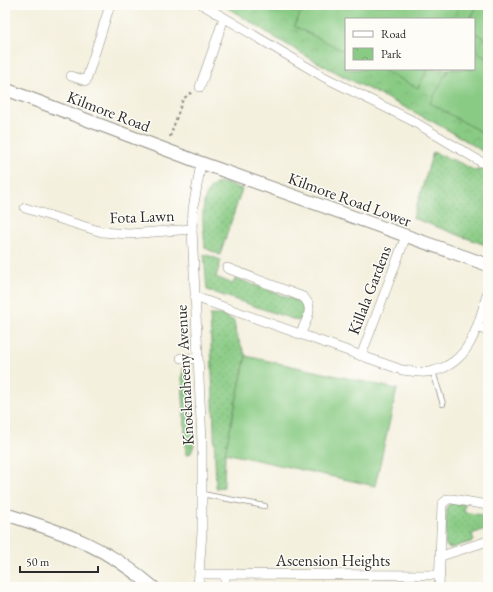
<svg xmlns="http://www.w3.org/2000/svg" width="493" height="592" font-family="'EB Garamond',serif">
<defs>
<pattern id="grass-dots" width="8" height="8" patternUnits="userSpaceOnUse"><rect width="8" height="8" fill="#89cb84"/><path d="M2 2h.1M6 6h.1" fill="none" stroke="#76ae72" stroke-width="1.8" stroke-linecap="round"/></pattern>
<pattern id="park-crowns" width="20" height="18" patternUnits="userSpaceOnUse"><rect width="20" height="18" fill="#89cb84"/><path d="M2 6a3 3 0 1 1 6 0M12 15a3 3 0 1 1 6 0" fill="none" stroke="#76ae72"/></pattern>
</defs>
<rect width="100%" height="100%" fill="#fdfcf7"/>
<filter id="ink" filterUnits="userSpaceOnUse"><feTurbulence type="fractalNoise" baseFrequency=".025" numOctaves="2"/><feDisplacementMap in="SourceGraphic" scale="8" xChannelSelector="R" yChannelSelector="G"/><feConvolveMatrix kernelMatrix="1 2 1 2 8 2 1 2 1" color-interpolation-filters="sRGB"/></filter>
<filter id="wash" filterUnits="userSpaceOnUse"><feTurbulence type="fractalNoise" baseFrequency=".012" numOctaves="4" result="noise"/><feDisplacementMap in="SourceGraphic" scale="16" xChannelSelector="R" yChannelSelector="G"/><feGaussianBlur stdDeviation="0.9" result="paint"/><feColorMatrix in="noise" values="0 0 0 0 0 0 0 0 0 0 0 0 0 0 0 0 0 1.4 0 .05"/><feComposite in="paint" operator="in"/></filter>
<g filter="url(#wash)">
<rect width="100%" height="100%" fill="#f4f0de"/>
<g fill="url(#grass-dots)" stroke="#5a7b58">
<path d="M433,152L463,164L475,171L483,169L488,172V246L413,218Z"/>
<path d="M219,183H226L242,189L220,255L205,248C204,230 196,190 219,183Z"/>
<path d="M204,254L221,260L216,277L233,284L235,279H238L295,300L303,305C304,312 304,317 298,321L207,290Z"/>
<path d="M210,315H222L234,321L236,334L246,356L225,453L224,487L216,488Z"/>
<path d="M184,367L188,369L190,373L194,445L191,453L186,455L182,376Z"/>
<path d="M450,503L465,504L464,512L488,516V528L472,534L474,541L451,548L447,547L445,543L447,506Z"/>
</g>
<path fill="url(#park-crowns)" stroke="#5a7b58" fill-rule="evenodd" d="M223,5H488V155C439,121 383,98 330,69C293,50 258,26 223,5ZM346,19H474V69H346Z"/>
<g fill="#89cb84" stroke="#5a7b58">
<path d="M305,5H460L453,19H346V52L294,26Z"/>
<path d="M478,5H488V40L474,32V19H470Z"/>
<path d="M474,51L488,59V136L430,103L449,69H474Z"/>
<path d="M380,69H428L418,88Z"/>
<path d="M246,356L397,389L375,486L225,453Z"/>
</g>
</g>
<g filter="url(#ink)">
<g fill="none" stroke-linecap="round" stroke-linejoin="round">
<defs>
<g id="lane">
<path d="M433,372L443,404"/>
<path d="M202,494L265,506"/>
</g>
<g id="street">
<path d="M203,5L324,77L411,120L488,166"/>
<path d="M71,76L86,81L110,5"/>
<path d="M200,87L224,18"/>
<path d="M25,208L102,232L129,234L192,229"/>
<path d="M227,268L303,297C316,308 305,322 300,335"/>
<path d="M195,297L402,370C411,371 423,374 433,371C471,363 479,323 488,291"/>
<path d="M477,327L488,331"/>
<path d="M361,356L406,236"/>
<path d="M181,358L197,359"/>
<path d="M441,556L488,541"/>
<path d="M200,574L440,575"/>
<path d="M198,587L202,532V442L192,229L193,209L201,163"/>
<path d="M225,587V576"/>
<path d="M439,587L442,504L448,499H452L488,505"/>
</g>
<g id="secondary">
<path d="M5,89L196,161L488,265"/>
<path d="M5,514C65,533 104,545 153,587"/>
</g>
</defs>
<use href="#lane" stroke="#908e84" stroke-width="6"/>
<use href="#street" stroke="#908e84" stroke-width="10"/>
<use href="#secondary" stroke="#908e84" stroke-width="14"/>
<path stroke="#908e84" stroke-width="2" stroke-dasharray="3 3" stroke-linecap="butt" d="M170,137L183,99L192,92"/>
<use href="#lane" stroke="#fff" stroke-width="4.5"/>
<use href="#street" stroke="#fff" stroke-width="9"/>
<use href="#secondary" stroke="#fff" stroke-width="12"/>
</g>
</g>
<g text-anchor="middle" stroke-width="3" stroke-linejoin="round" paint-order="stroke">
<g font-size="16" fill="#2b2b2b" stroke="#fdfcf7">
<text transform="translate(109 111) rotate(21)" y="6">Kilmore Road</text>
<text transform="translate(350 199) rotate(20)" y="6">Kilmore Road Lower</text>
<text transform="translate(142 216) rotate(-2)" y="6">Fota Lawn</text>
<text transform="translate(369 290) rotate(-69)" y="6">Killala Gardens</text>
<text transform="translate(184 375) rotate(-93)" y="6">Knocknaheeny Avenue</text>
<text x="333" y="566">Ascension Heights</text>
</g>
</g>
<rect width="493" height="592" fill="none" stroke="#fdfcf7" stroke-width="20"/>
<rect x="345" y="18" width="130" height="52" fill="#fdfcf7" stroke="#a9a8a5"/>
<rect x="353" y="31" width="20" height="6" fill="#ffffff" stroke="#a9a8a5"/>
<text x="381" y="38" font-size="12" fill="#2b2b2b">Road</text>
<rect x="353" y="48" width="20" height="12" fill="url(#park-crowns)" stroke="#a9a8a5"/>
<text x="381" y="58" font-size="12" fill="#2b2b2b">Park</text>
<path d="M20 566v6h78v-6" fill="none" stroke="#2b2b2b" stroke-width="2"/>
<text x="26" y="566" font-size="12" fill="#2b2b2b" stroke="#fdfcf7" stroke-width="3" paint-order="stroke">50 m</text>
</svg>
